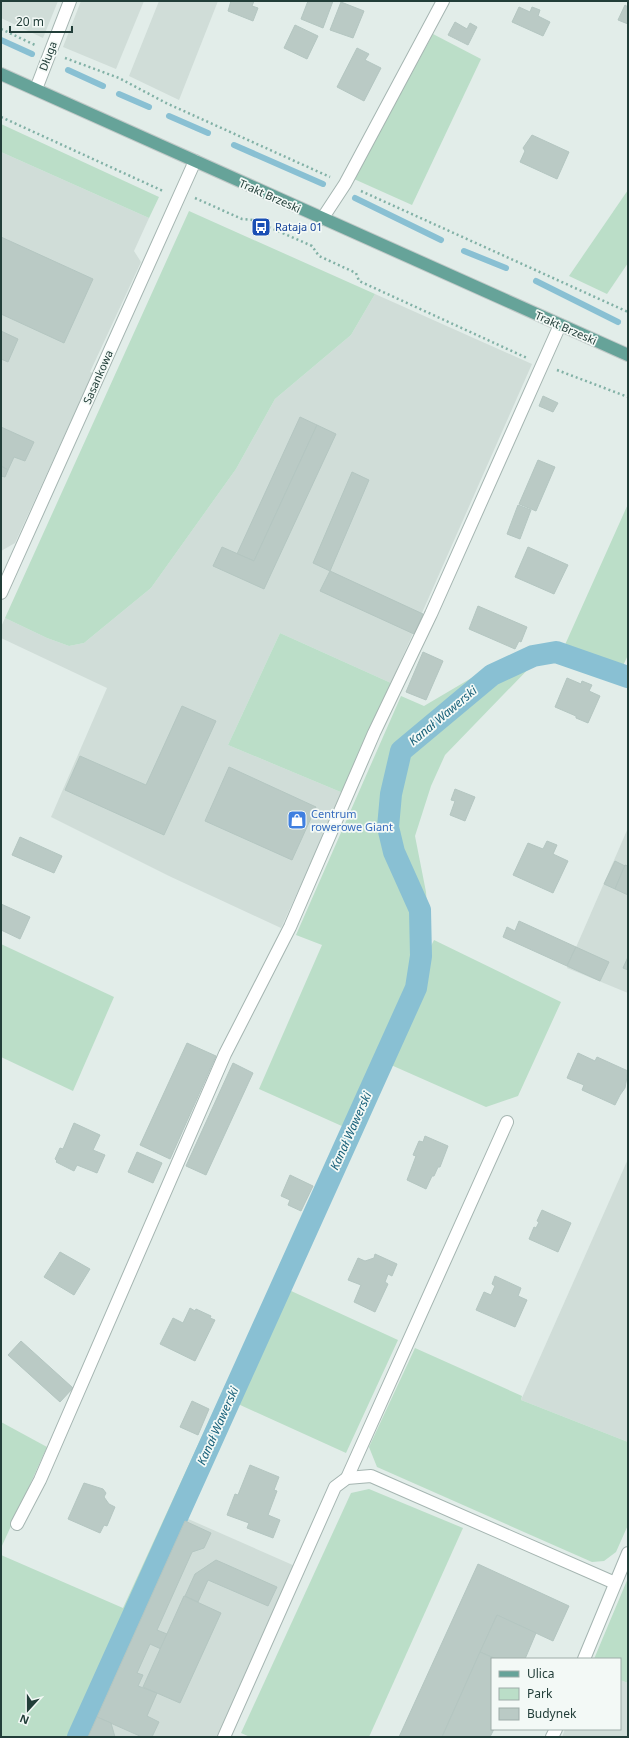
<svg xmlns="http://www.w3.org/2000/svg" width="629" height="1738" font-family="'Noto Sans',sans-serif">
<rect width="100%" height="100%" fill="#e2ede9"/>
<g fill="#d0ddd8">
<path d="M1,1H58L43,38L1,18Z"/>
<path d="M81,1H144L116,69L63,47Z"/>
<path d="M159,1H218L179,100L129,76Z"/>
<path d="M1,152L149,218L134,251L141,262L90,372L93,373L15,543L1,551Z"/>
<path d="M375,294L532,364L391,683L280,633L228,745L343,793L281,928L169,876L51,817L107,688L1,638V627L5,618L47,638L69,646L84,643L151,588L236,469L275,399L351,335Z"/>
<path d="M628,828V993L567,968Z"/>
<path d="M628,1159V1442L521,1400Z"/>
<path d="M186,1518L295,1566L217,1737H87Z"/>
<path d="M620,1680L628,1683V1737H562L565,1729H620Z"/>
</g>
<g fill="#bbdec8">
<path d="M433,34L481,59L412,205L354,179Z"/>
<path d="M1,124L159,197L149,218L1,152Z"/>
<path d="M628,190V263L607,294L569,276Z"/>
<path d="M189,211L375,294L351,335L275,399L236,469L151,588L84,643L69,646L47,638L5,618Z"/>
<path d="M628,504V655L621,670L628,672V685L558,658L536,661L445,755L431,786L415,836L426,892L430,948L434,940L561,1002L518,1096L486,1107L391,1065L289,1290L398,1340L346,1453L238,1404L87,1737H1V1555L123,1608L344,1127L259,1089L322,945L296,935L401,696L424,706L485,670L555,644L564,647Z"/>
<path d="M280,633L391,683L343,793L228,745Z"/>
<path d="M1,944L114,997L73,1091L1,1057Z"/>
<path d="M415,1348L522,1396L521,1400L628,1442V1525L616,1552L604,1561L592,1562L377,1467L369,1447Z"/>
<path d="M1,1422L47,1447L1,1548Z"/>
<path d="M369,1489L463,1528L369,1737H250L241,1733L351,1493Z"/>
<path d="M628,1578V1683L620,1680V1659H594Z"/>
</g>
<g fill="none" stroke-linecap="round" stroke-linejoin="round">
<g stroke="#89c0d3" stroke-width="6">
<path d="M1,40L32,54"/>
<path d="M68,70L103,86"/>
<path d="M119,94L149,107"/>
<path d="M169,116L208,133"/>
<path d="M234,145L323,184"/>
<path d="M355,198L441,240"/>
<path d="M464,251L506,268"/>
<path d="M536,281L618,322"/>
</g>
<path stroke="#89c0d3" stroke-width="22" d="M78,1737L416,988L421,956L420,910L394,852L388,827L391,794L401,751L492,675L533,656L556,652L628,677"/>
</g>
<g fill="#bacac5" stroke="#b4c6c1">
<path d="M231,1H254L252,6L258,8L253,21L228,11Z"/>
<path d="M308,1H333L323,28L301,19Z"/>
<path d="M341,2L364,11L353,38L330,30Z"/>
<path d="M625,5L628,7V24L618,20Z"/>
<path d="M519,7L530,12L532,7L540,10L538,16L550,22L543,36L512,22Z"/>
<path d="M455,22L467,29L470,23L477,27L468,45L448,35Z"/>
<path d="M295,25L318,36L307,59L284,48Z"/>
<path d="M357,48L369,54L365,60L381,68L364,101L337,87Z"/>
<path d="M532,135L569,152L557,179L520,162L525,151L523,148Z"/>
<path d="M1,237L93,279L64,343L1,314Z"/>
<path d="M1,331L18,339L8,362L1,359Z"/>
<path d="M543,396L558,403L553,412L539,406Z"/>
<path d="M300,417L317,425L254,561L237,554Z"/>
<path d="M317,425L336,434L264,589L213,566L222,547L254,561Z"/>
<path d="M1,427L34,442L25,461L14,457L8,470L1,466Z"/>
<path d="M538,460L555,467L536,511L519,504Z"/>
<path d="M1,466L8,470L5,477L1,476Z"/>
<path d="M352,472L369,480L330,571L313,563Z"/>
<path d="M518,505L531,510L520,539L507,534Z"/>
<path d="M528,547L568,565L554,594L515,577Z"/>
<path d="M330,571L423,614L414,634L320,591Z"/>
<path d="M478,606L527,627L521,642L519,641L515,649L469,629Z"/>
<path d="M423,652L443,661L426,700L406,692Z"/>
<path d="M567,678L581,684L582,681L592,685L589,691L600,696L588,723L576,718V716L555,707Z"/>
<path d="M182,706L216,721L164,835L65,790L80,756L146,785Z"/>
<path d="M229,767L316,807L292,860L205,821Z"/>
<path d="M455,789L475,797L465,821L450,815L455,801L451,800Z"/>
<path d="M20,837L62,856L54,873L12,855Z"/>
<path d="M547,841L557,845L553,854L568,861L553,893L513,875L528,843L543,849Z"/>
<path d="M615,861L625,866L615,889L604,884Z"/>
<path d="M625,865L628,866V895L615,889Z"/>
<path d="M1,904L30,917L20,939L1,930Z"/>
<path d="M519,921L576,947L567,966L503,937L507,927L515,931Z"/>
<path d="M576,947L609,962L600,981L567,966Z"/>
<path d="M628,957V970L623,968Z"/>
<path d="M187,1043L216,1056L170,1159L140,1145Z"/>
<path d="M578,1053L595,1061L597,1057L628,1071L625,1088L620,1095L615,1105L582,1090L584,1085L567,1078Z"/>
<path d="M233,1063L253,1073L206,1175L186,1166Z"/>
<path d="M74,1123L100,1135L93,1150L105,1155L97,1173L77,1165L74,1171L56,1162L57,1161L55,1159L60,1148L63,1149Z"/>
<path d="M425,1136L448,1146L440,1167H438L434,1176H432L426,1189L407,1180L416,1156L413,1155L419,1141L423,1142Z"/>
<path d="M137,1152L162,1163L153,1183L128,1172Z"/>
<path d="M290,1175L313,1186L301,1211L288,1205L290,1200L281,1196Z"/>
<path d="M542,1210L571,1223L558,1252L529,1239L534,1227L536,1228L539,1222L537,1221Z"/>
<path d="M60,1252L90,1269L74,1295L44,1277Z"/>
<path d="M375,1254L397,1264L392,1276L388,1274L385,1282L388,1284L375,1312L354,1302L361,1285L348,1280L358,1258L365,1261L374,1258Z"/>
<path d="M495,1276L521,1288L518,1296L527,1300L515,1327L476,1310L484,1292L491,1295L495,1286L492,1284Z"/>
<path d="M190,1308L195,1311L196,1309L211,1316L210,1318L215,1320L195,1361L160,1344L173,1318L183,1323Z"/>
<path d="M21,1341L73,1388L60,1402L8,1355Z"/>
<path d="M192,1401L209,1409L198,1435L180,1427Z"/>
<path d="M250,1465L279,1477L274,1490L277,1491L268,1515L280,1520L273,1538L247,1528L249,1523L227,1515L235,1494L238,1495Z"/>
<path d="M84,1483L103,1489L106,1493L104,1497L109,1504L115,1507L107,1526L104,1525L100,1533L68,1519Z"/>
<path d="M185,1521L211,1533L204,1548L192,1552L157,1630L167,1634L161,1649L150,1644L137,1673L143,1675L138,1686L157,1693L147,1716L159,1722L152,1737H142L97,1717Z"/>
<path d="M216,1560L277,1587L268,1606L208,1580L198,1602L185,1596L195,1574Z"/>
<path d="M478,1564L569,1606L553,1641L497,1615L442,1737H399Z"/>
<path d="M184,1596L221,1613L180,1703L143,1687Z"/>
<path d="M497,1615L536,1633L525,1659H496L480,1652Z"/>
<path d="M480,1652L496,1659H492V1729H494L490,1737H442Z"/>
<path d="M97,1717L111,1723L115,1737H88Z"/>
</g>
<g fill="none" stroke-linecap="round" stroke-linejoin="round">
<defs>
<g id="lane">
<path d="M322,219L345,184L443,1"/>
<path d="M347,1478L507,1122"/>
<path d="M17,1524L40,1480L225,1054L290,927L374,733L431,614L560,325"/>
</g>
<g id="street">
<path d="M36,89L70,1"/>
<path d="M1,593L195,161"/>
<path d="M584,1659L628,1553"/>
<path d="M224,1737L335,1487L347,1478L371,1476L615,1583"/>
<path d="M552,1737L556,1729"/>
</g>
<path id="primary" d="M1,74L628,355"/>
</defs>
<use href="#lane" stroke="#a5b5b1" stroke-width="14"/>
<use href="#street" stroke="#a5b5b1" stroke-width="14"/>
<use href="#primary" stroke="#c1c9c8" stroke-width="14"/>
<g stroke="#82b1a6" stroke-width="2.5" stroke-dasharray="2 3" stroke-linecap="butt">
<path d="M1,29L35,45"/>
<path d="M65,58L119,78L166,103L330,177"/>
<path d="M1,117L163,191"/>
<path d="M361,191L628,312"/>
<path d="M195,198L242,219L253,220L312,246L319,256L356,273L359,281L527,358"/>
<path d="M557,370L628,397"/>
</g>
<use href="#lane" stroke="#fff" stroke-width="12"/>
<use href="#street" stroke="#fff" stroke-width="12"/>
<use href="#primary" stroke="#66a399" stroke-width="12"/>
</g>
<defs>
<symbol id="bus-square" viewBox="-11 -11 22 22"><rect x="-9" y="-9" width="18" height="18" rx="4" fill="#1a4fb4" stroke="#f3f9f6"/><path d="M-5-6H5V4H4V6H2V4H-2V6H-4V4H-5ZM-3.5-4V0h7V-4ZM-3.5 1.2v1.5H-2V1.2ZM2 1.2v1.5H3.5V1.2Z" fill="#fff"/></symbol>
<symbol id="shop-square" viewBox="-11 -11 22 22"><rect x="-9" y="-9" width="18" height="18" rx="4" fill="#3f7fe0" stroke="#f3f9f6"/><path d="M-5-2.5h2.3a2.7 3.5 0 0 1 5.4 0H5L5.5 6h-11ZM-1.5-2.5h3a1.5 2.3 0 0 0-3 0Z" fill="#fff"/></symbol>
</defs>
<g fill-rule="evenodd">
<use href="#bus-square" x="250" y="216" width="22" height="22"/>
<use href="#shop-square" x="286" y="809" width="22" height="22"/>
</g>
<g text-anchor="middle" stroke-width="3.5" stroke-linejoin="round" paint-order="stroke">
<g font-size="11" fill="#223e39" stroke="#f3f9f6">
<text transform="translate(48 56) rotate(-69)" y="4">Długa</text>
<text transform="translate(270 196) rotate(24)" y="4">Trakt Brzeski</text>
<text transform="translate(566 328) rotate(24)" y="4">Trakt Brzeski</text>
<text transform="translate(98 377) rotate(-66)" y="4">Sasankowa</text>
</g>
<g font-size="11" fill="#164399" stroke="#f3f9f6" text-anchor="start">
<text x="275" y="231">Rataja 01</text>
</g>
<g font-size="11" fill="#366cbe" stroke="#f3f9f6" text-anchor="start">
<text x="311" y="818">Centrum<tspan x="311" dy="13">rowerowe Giant</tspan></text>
</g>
<g font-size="12" font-style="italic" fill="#1a627b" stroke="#f3f9f6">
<text transform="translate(443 716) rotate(-40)" y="4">Kanał Wawerski</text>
<text transform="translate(351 1131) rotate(-66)" y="4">Kanał Wawerski</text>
<text transform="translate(218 1426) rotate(-66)" y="4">Kanał Wawerski</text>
</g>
</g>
<rect width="629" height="1738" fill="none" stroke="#223e39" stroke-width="4"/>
<rect x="491" y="1658" width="130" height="72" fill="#f3f9f6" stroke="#9faeaa"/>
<rect x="499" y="1671" width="20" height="6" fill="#66a399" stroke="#9faeaa"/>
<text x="527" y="1678" font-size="12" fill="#223e39">Ulica</text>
<rect x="499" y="1688" width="20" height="12" fill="#bbdec8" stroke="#9faeaa"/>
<text x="527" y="1698" font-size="12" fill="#223e39">Park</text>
<rect x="499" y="1708" width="20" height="12" fill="#bacac5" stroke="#9faeaa"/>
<text x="527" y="1718" font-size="12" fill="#223e39">Budynek</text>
<g transform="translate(28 1710) rotate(201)" stroke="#f3f9f6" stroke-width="3" paint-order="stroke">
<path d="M0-3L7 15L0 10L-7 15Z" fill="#223e39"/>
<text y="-6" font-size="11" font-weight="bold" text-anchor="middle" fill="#223e39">N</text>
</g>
<path d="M10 26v6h62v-6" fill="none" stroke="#223e39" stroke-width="2"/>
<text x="16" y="26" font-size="12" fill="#223e39" stroke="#f3f9f6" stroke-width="3" paint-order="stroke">20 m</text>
</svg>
